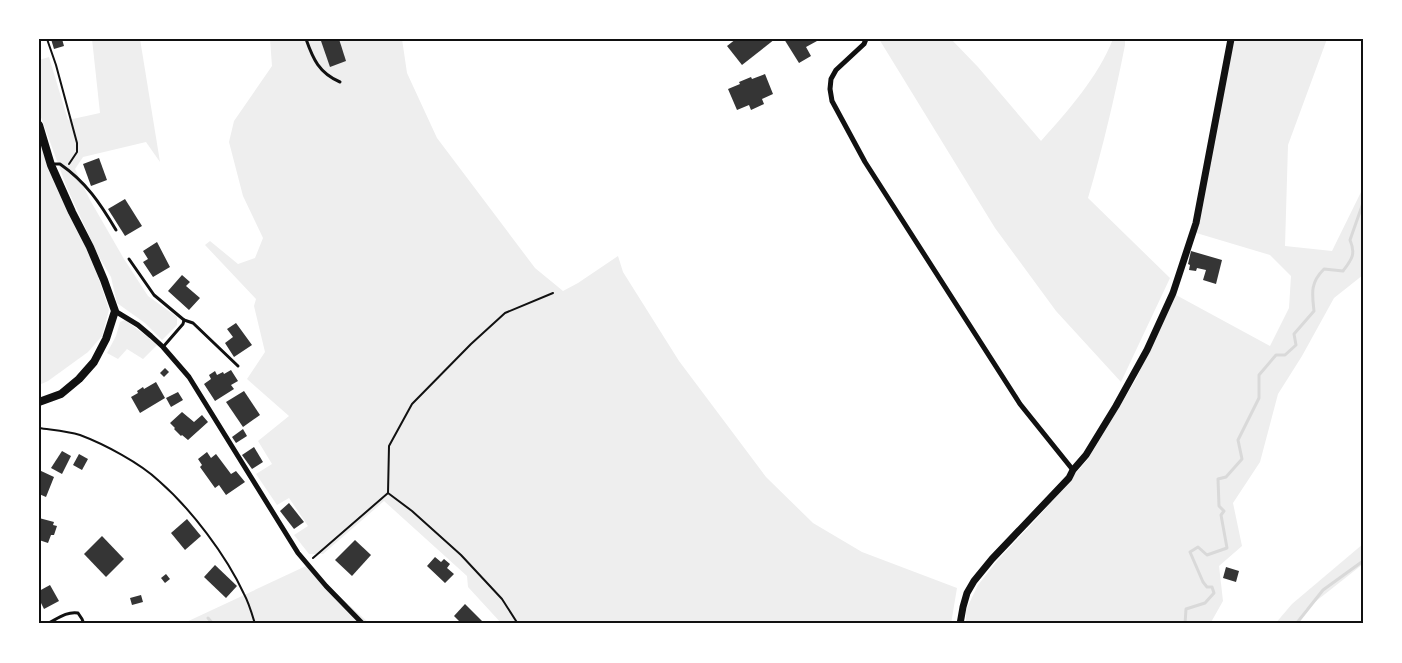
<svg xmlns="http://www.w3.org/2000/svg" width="1402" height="663" font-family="'Open Sans',sans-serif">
<rect width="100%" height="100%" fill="#fff"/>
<g fill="#eee">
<path d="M92,39H140L160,162L146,142L83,157L75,169L90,200L124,259L148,296L177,317V325L162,340L145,323L117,303L111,277L98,255L67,188L39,112V60L49,57L68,120L100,113Z"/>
<path d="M270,39H402L407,73L437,138L535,268L563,291L578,283L618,256L623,272L679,361L766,477L813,523L862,552L957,588L951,624H502L468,587L467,576L384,501L323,554H309L294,535L308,526L289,498L277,505L256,474L272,464L258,441L289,416L247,379L265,352L254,306L256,299L205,245L210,241L238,264L255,258L263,238L243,196L229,142L234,121L272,66Z"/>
<path d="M879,39H951L978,67L1041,141C1068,111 1098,77 1113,39H1125V45C1115,96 1103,147 1088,198L1170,278L1121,382L1056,311L995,228Z"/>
<path d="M1234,39H1327L1288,145L1285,246L1332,251L1363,188V275L1334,298L1302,356L1278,394L1260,462L1233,503L1242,546L1219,566L1223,601L1210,624H966V610L978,585L997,561L1040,515L1088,459L1135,381L1176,295L1270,346L1289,308L1291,276L1270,255L1193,232Z"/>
<path d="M39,132L91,255L109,310L102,336L88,352L48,381L39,385Z"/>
<path d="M125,320L149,338L157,345L143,359L127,349L118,359L107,353L116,336L120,322Z"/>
<path d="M1363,544V564L1306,609L1295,624H1275L1292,604Z"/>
<path d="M306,566L370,624H182Z"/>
</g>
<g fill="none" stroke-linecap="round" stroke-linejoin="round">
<g stroke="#d9d9d9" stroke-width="3">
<path d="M208,618L213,624"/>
<path d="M1185,624L1186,609L1205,603L1214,593L1212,587H1207L1203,582L1190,552L1198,547L1207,555L1227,548L1221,515L1224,511L1219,506L1218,479L1226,477L1242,459L1238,440L1259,398V375L1276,355H1285L1296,345L1294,334L1314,311C1312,293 1310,283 1324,269L1343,271C1352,259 1356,254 1350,240L1363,203"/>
<path d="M1296,624L1323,590L1363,561"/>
</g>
</g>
<g fill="#353535">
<path d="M51,39H62L64,46L54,49Z"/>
<path d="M327,39H339L346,61L330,67L321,41Z"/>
<path d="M736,39H775L742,65L727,46Z"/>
<path d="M784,39H816L817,41L806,47L811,56L799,63Z"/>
<path d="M765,74L773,94L762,99L764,104L751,110L749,105L737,110L728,89L740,84L739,82L751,77L752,79Z"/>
<path d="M99,158L107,180L91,186L83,164Z"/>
<path d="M125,199L142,226L125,236L108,209Z"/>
<path d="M157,242L170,267L153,277L143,262L148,259L143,251Z"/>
<path d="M1191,251L1222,260L1216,284L1203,280L1206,270L1197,268L1196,271L1189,270L1190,265L1188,264Z"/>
<path d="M182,275L190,282L186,286L200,298L189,310L168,291Z"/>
<path d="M236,323L252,345L234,357L225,343L233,337L227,329Z"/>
<path d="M165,368L169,372L164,377L160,373Z"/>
<path d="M231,370L238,381L231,385L234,389L215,401L204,384L211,379L209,375L215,371L217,375L223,372L224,374Z"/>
<path d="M156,382L165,398L140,413L131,397L138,393L137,391L143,387L144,389Z"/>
<path d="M244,391L260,415L243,427L226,402Z"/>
<path d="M178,392L183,400L171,407L166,398Z"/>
<path d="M182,412L194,422L202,415L208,422L188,440L182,435L181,436L174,429L175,428L170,423Z"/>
<path d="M243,429L247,436L236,443L232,437Z"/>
<path d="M254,447L263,462L252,469L242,455Z"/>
<path d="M62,451L71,456L62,474L51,468Z"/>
<path d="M207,452L211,458L216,454L231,474L236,471L245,482L226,495L219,485L215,488L200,467L202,465L198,459Z"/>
<path d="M79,454L88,459L82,470L73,465Z"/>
<path d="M39,470L54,477L46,497L39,494Z"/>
<path d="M289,503L304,522L294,529L280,511Z"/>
<path d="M39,518L54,522L53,525L57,526L54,535H51L48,543L39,540Z"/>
<path d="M187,519L201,536L185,550L171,533Z"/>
<path d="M102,536L124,559L106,577L84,554Z"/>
<path d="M355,540L371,555L352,576L335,560Z"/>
<path d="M435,557L441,562L444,559L450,564L447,568L454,574L445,583L427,566Z"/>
<path d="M215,565L237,586L226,598L204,577Z"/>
<path d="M1226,567L1239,571L1236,582L1223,578Z"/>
<path d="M166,574L170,579L165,583L161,578Z"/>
<path d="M50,585L59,601L44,609L39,599V591Z"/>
<path d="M141,595L143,602L132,605L130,598Z"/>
<path d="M465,604L485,624H462L454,616Z"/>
</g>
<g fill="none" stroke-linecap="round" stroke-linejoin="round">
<g stroke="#111" stroke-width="2">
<path d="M47,39L56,65L77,143V152L69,164"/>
<path d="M39,428C52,430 67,431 80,435C104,444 140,463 159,481C191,509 226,555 244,594C249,603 252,614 255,624"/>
<path d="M313,558L388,493"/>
<path d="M518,624L502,599L461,555L412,511L388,493L389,446L412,404L471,344L505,313L553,293"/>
</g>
<g stroke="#111" stroke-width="3">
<path d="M306,39C313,59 319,73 340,82"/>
<path d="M53,164H60C86,182 100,203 116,230"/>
<path d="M129,259L154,295L184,320L183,324L163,347"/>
<path d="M184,320L193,323L238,366"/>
<path d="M47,624C57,619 67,611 78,613L82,619L84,624"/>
</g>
<g stroke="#111" stroke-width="5">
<path d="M866,39L864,44L836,70L831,79L830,89L832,101L865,162L1020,404L1073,470"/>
<path d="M115,311L138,325L151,336L163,347L189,377L298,553L326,586L363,624"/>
</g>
<path stroke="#111" stroke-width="7" d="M960,624L963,607L967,593L974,581L992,559L1069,478L1073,470L1086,455L1116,406L1147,350L1173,293L1196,223L1231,39"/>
<path stroke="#111" stroke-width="8" d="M39,125L51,165L72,212L90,247L104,280L115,311L106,339L94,362L79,379L61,394L39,402"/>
</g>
<rect width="1402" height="663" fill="none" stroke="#ffffff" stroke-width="81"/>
<rect x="40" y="40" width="1322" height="582" fill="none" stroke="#111" stroke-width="2"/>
</svg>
